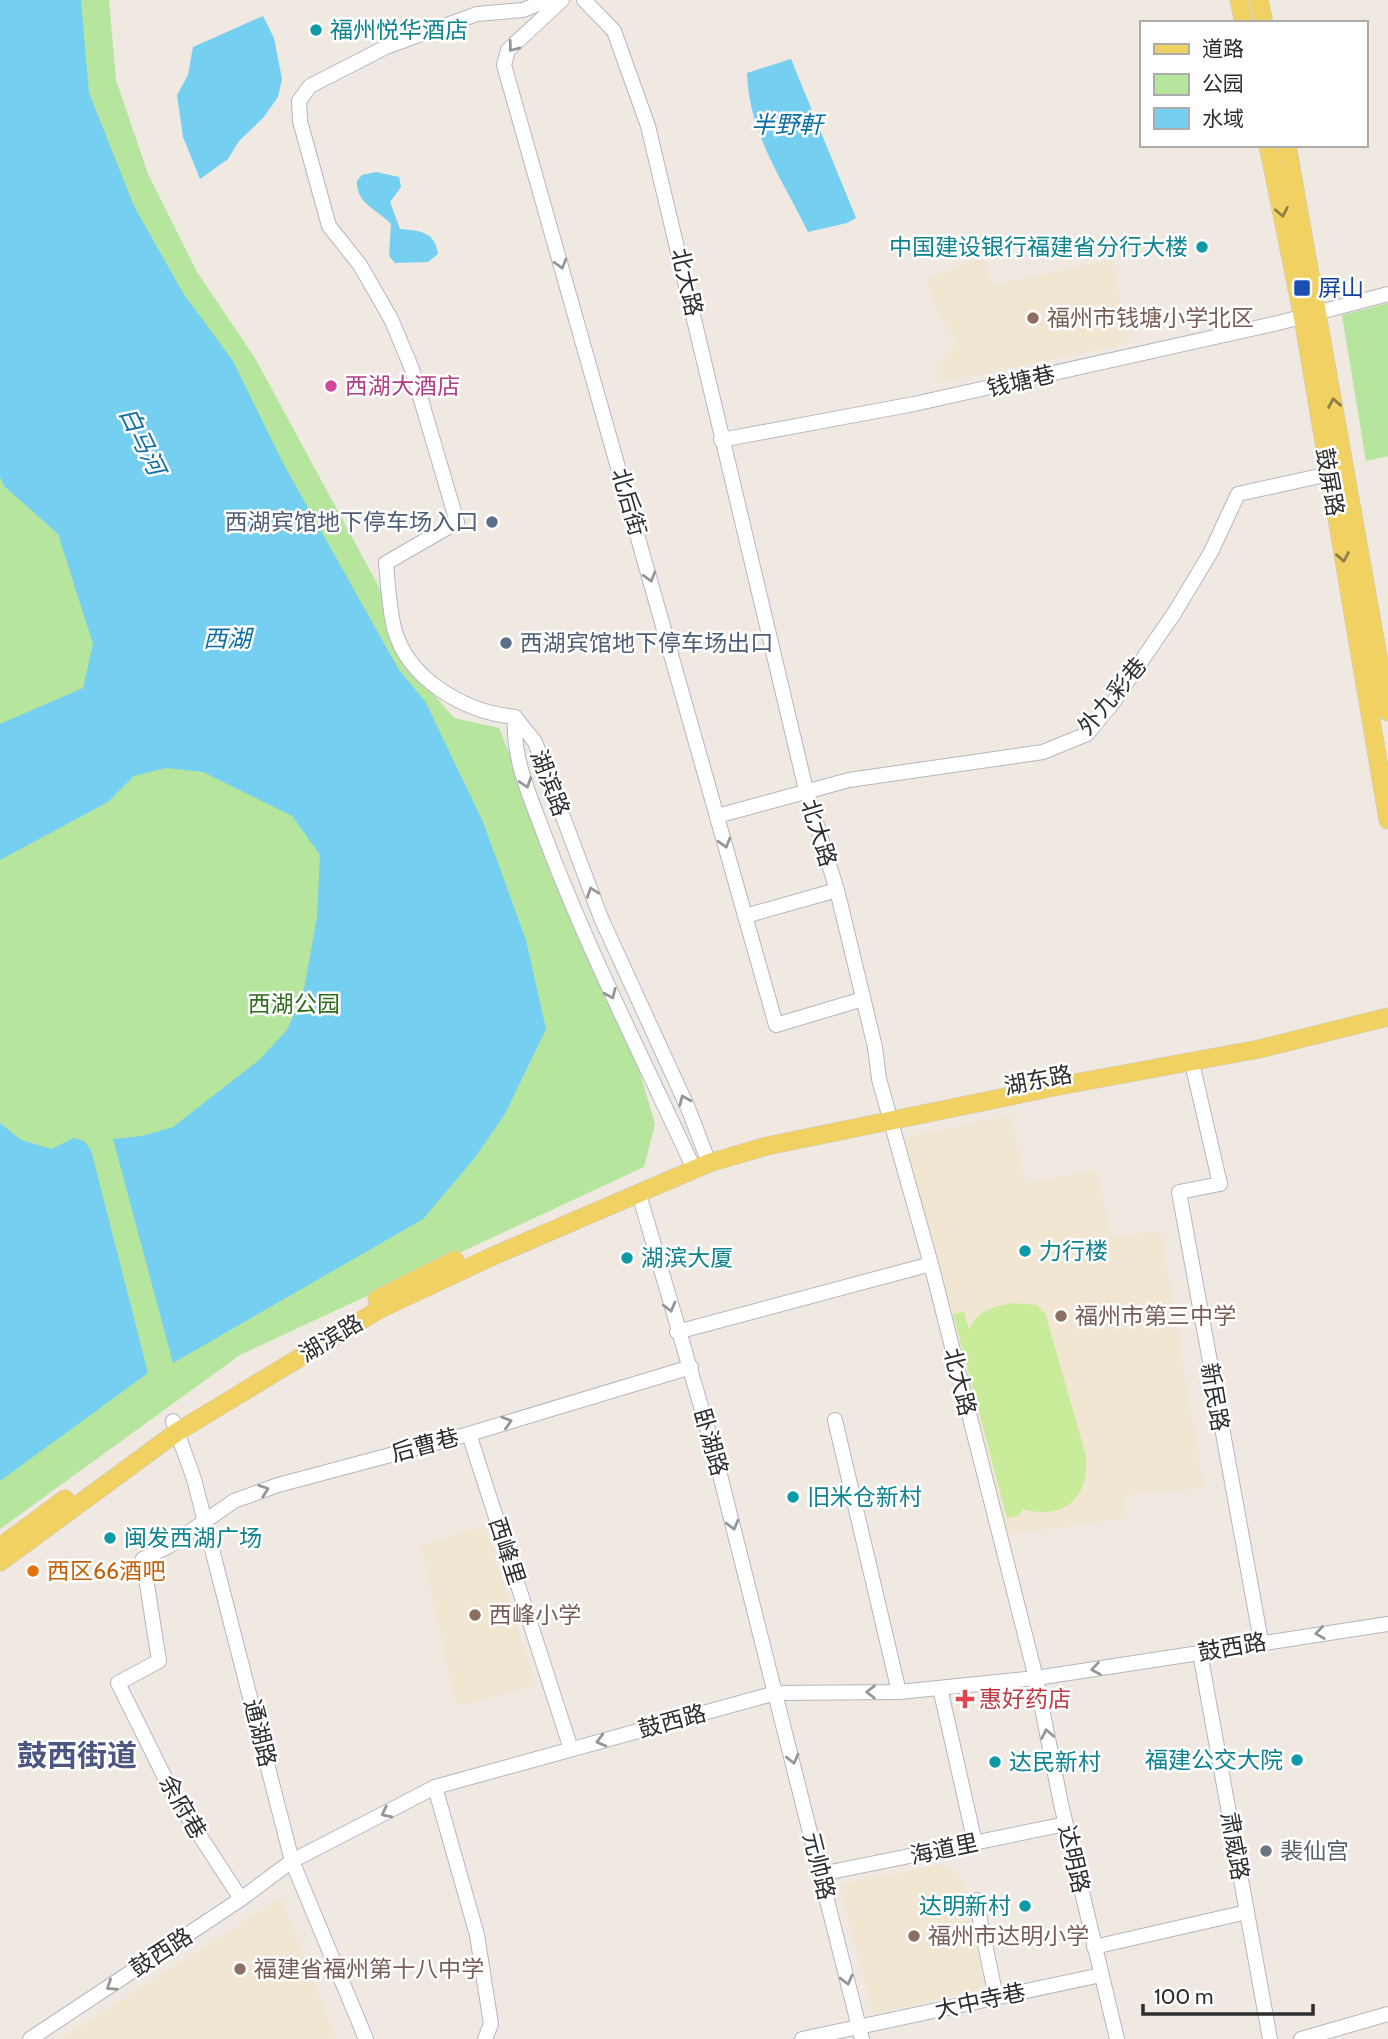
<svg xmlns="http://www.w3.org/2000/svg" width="1388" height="2039" font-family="Cabin,'Noto Sans SC',sans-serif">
<rect width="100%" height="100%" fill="#efe9e1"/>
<g fill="#f0e6d1">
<path d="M983,256L993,286L1112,259L1128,344L937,383V364L957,342L938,313L926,280Z"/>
<path d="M1011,1115L1025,1183L1096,1170L1112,1237L1161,1231L1204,1488L1125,1495L1126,1518L1004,1535L899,1139Z"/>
<path d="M485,1526L536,1685L456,1706L421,1545Z"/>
<path d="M938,1865L950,1869L964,1883L985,1988L873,2014L840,1885Z"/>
<path d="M281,1898L336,2039H61Z"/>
</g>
<g fill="#b6e59e">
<path d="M0,0H109L116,80L148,174L197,272L255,358L379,587L404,660L454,718L499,728L640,1073L655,1124L644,1167L240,1355L0,1529Z"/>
<path d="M1388,303V456L1366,461L1342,315Z"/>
</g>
<path fill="#c9ec9a" d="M1013,1303L1036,1305L1045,1313L1086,1456C1089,1499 1065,1520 1022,1509L1020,1515L1007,1518L953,1314L964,1312L969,1330C977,1310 993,1307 1013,1303Z"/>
<g fill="#75cff0">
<path d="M0,0H81L89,93L134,206L183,293L233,361L283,463L399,670L425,701L483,822L526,940L546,1029L505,1114L473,1160L423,1219L173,1363L113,1139L142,1136L173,1127L259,1060L287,1030L303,995L317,917L320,855L292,816L203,772L166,768L134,776L108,802L0,860V724L83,688L93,644L58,534L4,486L0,477Z"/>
<path d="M263,16L274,38L282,79L278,97L263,118L239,141L228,159L200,179L183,137L177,95L188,75L193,47Z"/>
<path d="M791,59L856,218L847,223L808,232C782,178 749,134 747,73Z"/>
<path d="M376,172L399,177L401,187L390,202L400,229C420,231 435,231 438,254L428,262L395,263L389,256L391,224C377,209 356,204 357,181L362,175Z"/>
<path d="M0,1123L21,1140L51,1149L74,1138L84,1141L91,1150L148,1373L0,1481Z"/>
</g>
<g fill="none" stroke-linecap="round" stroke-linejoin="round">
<defs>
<g id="minor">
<path d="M562,0L508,50L504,65L776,1025L863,999"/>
<path d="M584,0L614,31L648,126L806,790L837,890L875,1047L879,1079L931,1264L1036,1678L1061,1804L1117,2039"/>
<path d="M721,440L914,404L1278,323L1388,294"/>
<path d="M515,717C465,712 408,680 394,628C389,607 388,584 386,563L457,522L412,369L391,319L360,265L329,226L300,121L299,101L310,86L386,47L477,14L523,10L548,0"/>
<path d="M515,717C512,758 530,796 544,834C587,949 643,1058 694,1169"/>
<path d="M515,717L535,742L601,918L688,1108L709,1163"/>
<path d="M717,816L849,780L1043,752L1087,734L1112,704L1175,612L1211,552L1238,494L1329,474"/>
<path d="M745,916L837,890"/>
<path d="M1192,1063L1220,1184L1179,1192L1261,1641"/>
<path d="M639,1194L714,1451L862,2039"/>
<path d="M677,1332L931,1264"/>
<path d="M835,1420L899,1692"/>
<path d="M173,1421L194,1479L292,1861L366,2039"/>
<path d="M469,1434L571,1749"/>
<path d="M1200,1653L1270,2039"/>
<path d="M940,1688L975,1843"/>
<path d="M435,1787L477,1935L491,2024L485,2039"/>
<path d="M821,1874L1066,1824"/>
<path d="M241,1899L174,1796L118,1683L159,1661L143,1559L169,1546L234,1501L278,1485L469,1434L691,1367"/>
<path d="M976,1900L996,1997"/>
<path d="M1094,1947L1247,1912"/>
<path d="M30,2039L241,1899L292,1861L435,1787L776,1693L899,1692L1036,1678L1388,1624"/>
<path d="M802,2039L1101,1975"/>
<path d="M1301,2039L1388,2014"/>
</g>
<g id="major">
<path d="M1239,0L1244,23"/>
<path d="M1259,0L1264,23"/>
<path d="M1268,145L1303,318L1388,820"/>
<path d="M1287,145L1388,712"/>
<path d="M377,1299L455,1260"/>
<path d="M0,1547L65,1499"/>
<path d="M0,1562L177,1432L380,1309L493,1256L709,1163L767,1146L1064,1085L1259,1049L1388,1017"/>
</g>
</defs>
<use href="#minor" stroke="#b4b7c1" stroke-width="16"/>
<use href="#major" stroke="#c9c9c9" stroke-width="19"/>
<use href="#minor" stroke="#fff" stroke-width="14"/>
<use href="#major" stroke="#f2d163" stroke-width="18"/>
</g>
<defs><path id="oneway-chevron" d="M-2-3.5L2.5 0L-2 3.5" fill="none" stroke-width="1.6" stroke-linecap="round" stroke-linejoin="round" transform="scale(1.75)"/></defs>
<g stroke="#969696">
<use href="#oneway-chevron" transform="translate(513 47) rotate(127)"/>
<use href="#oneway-chevron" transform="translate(561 264) rotate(74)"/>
<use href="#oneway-chevron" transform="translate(650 577) rotate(74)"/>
<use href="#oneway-chevron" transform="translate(526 783) rotate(72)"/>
<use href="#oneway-chevron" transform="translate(725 843) rotate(74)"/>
<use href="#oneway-chevron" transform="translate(592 892) rotate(-109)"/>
<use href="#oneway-chevron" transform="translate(611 994) rotate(66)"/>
<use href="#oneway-chevron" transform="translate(684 1100) rotate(-114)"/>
<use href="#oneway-chevron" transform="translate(670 1307) rotate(75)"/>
<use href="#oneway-chevron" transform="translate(507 1422) rotate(-17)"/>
<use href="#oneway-chevron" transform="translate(264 1490) rotate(-20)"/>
<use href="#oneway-chevron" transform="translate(733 1525) rotate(75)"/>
<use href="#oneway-chevron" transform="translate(1320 1633) rotate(172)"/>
<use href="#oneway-chevron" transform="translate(1096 1669) rotate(171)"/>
<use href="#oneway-chevron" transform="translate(871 1692) rotate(180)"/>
<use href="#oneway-chevron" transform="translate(1047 1734) rotate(-101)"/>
<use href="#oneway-chevron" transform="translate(601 1741) rotate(165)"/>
<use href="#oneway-chevron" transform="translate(793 1759) rotate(76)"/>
<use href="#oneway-chevron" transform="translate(386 1813) rotate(153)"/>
<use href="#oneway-chevron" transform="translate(847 1980) rotate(76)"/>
<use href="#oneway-chevron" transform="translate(111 1986) rotate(147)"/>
</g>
<g stroke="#908048">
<use href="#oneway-chevron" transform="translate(1282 212) rotate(79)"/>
<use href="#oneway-chevron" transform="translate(1334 403) rotate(-100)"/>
<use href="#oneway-chevron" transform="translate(1343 557) rotate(80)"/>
</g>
<g fill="#0f9aa8" stroke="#fff" stroke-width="2.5">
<circle cx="316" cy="30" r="7"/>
<circle cx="1202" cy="247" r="7"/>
<circle cx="1025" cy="1251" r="7"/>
<circle cx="627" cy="1258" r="7"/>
<circle cx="793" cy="1497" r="7"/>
<circle cx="110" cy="1538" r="7"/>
<circle cx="1297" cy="1760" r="7"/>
<circle cx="995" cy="1762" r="7"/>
<circle cx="1025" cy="1906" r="7"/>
</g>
<rect fill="#1a4fb4" stroke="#fff" stroke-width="2.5" x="1293" y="279" width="18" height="18" rx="3.5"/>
<g fill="#8d6e63" stroke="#fff" stroke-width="2.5">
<circle cx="1033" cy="318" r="7"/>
<circle cx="1061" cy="1316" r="7"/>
<circle cx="475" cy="1615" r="7"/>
<circle cx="914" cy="1936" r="7"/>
<circle cx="240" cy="1969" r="7"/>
</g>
<circle fill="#d1479c" stroke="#fff" stroke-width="2.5" cx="331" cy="386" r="7"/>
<g fill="#5c6f8a" stroke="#fff" stroke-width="2.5">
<circle cx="492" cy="522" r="7"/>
<circle cx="506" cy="643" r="7"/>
</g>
<circle fill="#e8710a" stroke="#fff" stroke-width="2.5" cx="33" cy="1571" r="7"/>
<path fill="#e0444e" stroke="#fff" stroke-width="2.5" d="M961.5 1688.5h7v7h7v7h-7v7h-7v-7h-7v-7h7z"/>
<circle fill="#6b7280" stroke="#fff" stroke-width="2.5" cx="1266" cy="1851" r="7"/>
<g text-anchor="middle" stroke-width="5" stroke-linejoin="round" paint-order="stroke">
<g font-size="23" fill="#0d838f" stroke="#fff" text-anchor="start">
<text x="330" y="38">福州悦华酒店</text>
<text x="1188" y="255" text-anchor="end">中国建设银行福建省分行大楼</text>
<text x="1039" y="1259">力行楼</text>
<text x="641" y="1266">湖滨大厦</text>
<text x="807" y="1505">旧米仓新村</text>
<text x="124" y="1546">闽发西湖广场</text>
<text x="1283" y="1768" text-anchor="end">福建公交大院</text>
<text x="1009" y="1770">达民新村</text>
<text x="1011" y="1914" text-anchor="end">达明新村</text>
</g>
<g font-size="23" fill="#2e2e2e" stroke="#fff">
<text transform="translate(687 282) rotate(77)" y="8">北大路</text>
<text transform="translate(1021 381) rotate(-13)" y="8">钱塘巷</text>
<text transform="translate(1330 482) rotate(80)" y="8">鼓屏路</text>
<text transform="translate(629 502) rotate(74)" y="8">北后街</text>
<text transform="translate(1112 696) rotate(-50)" y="8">外九彩巷</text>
<text transform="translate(550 783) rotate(69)" y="8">湖滨路</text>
<text transform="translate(819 833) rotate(73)" y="8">北大路</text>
<text transform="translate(1038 1080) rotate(-11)" y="8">湖东路</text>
<text transform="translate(331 1338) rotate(-31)" y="8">湖滨路</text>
<text transform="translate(960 1382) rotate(76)" y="8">北大路</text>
<text transform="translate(1215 1397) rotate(80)" y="8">新民路</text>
<text transform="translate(711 1442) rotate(74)" y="8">卧湖路</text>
<text transform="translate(425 1445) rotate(-15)" y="8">后曹巷</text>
<text transform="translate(507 1551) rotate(72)" y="8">西峰里</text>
<text transform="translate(1232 1647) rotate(-10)" y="8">鼓西路</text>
<text transform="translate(672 1721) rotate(-15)" y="8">鼓西路</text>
<text transform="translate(260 1733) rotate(76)" y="8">通湖路</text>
<text transform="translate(183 1807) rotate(60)" y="8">余府巷</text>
<text transform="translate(1235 1846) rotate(80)" y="8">肃威路</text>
<text transform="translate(944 1849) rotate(-12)" y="8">海道里</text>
<text transform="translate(1074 1859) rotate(77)" y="8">达明路</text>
<text transform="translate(819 1866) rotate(76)" y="8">元帅路</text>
<text transform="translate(161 1952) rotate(-33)" y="8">鼓西路</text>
<text transform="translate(980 2001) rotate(-12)" y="8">大中寺巷</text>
</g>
<g font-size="23" fill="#164399" stroke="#fff" text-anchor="start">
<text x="1318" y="296">屏山</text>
</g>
<g font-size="23" fill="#785e54" stroke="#fff" text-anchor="start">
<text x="1047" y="326">福州市钱塘小学北区</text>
<text x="1075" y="1324">福州市第三中学</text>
<text x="489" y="1623">西峰小学</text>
<text x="928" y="1944">福州市达明小学</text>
<text x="254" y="1977">福建省福州第十八中学</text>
</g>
<g font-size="23" fill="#b23c85" stroke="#fff" text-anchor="start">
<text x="345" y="394">西湖大酒店</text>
</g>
<g font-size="23" fill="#4e5e75" stroke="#fff" text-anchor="end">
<text x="478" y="530">西湖宾馆地下停车场入口</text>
<text x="520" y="651" text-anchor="start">西湖宾馆地下停车场出口</text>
</g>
<g font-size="23" fill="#2c6e1b" stroke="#fff">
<text x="294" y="1012">西湖公园</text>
</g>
<g font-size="23" fill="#c56008" stroke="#fff" text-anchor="start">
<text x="47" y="1579">西区66酒吧</text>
</g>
<g font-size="23" fill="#be3a42" stroke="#fff" text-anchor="start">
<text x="979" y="1707">惠好药店</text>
</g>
<g font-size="23" fill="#5b616d" stroke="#fff" text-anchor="start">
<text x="1280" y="1859">裴仙宫</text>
</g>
<g font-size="24" font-style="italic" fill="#0d6fa3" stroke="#fff">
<text x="787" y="133">半野軒</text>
<text transform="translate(142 441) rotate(64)" y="8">白马河</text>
<text x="227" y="647">西湖</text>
</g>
<g font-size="30" font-weight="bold" fill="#4d5680" stroke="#fff">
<text x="77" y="1766">鼓西街道</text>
</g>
</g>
<rect x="1140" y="21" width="228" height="126" fill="#ffffff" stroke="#ababab" stroke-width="2"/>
<rect x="1154" y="44" width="35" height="10" fill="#f2d163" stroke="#ababab" stroke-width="2"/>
<text x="1202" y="56" font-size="21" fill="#2e2e2e">道路</text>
<rect x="1154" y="74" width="35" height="21" fill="#b6e59e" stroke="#ababab" stroke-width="2"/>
<text x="1202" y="91" font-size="21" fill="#2e2e2e">公园</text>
<rect x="1154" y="108" width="35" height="21" fill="#75cff0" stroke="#ababab" stroke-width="2"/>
<text x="1202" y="126" font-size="21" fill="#2e2e2e">水域</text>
<path d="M1143 2004v10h170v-10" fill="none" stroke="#2e2e2e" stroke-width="3.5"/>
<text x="1154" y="2004" font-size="21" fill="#2e2e2e" stroke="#ffffff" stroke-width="5" paint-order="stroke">100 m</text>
</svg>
